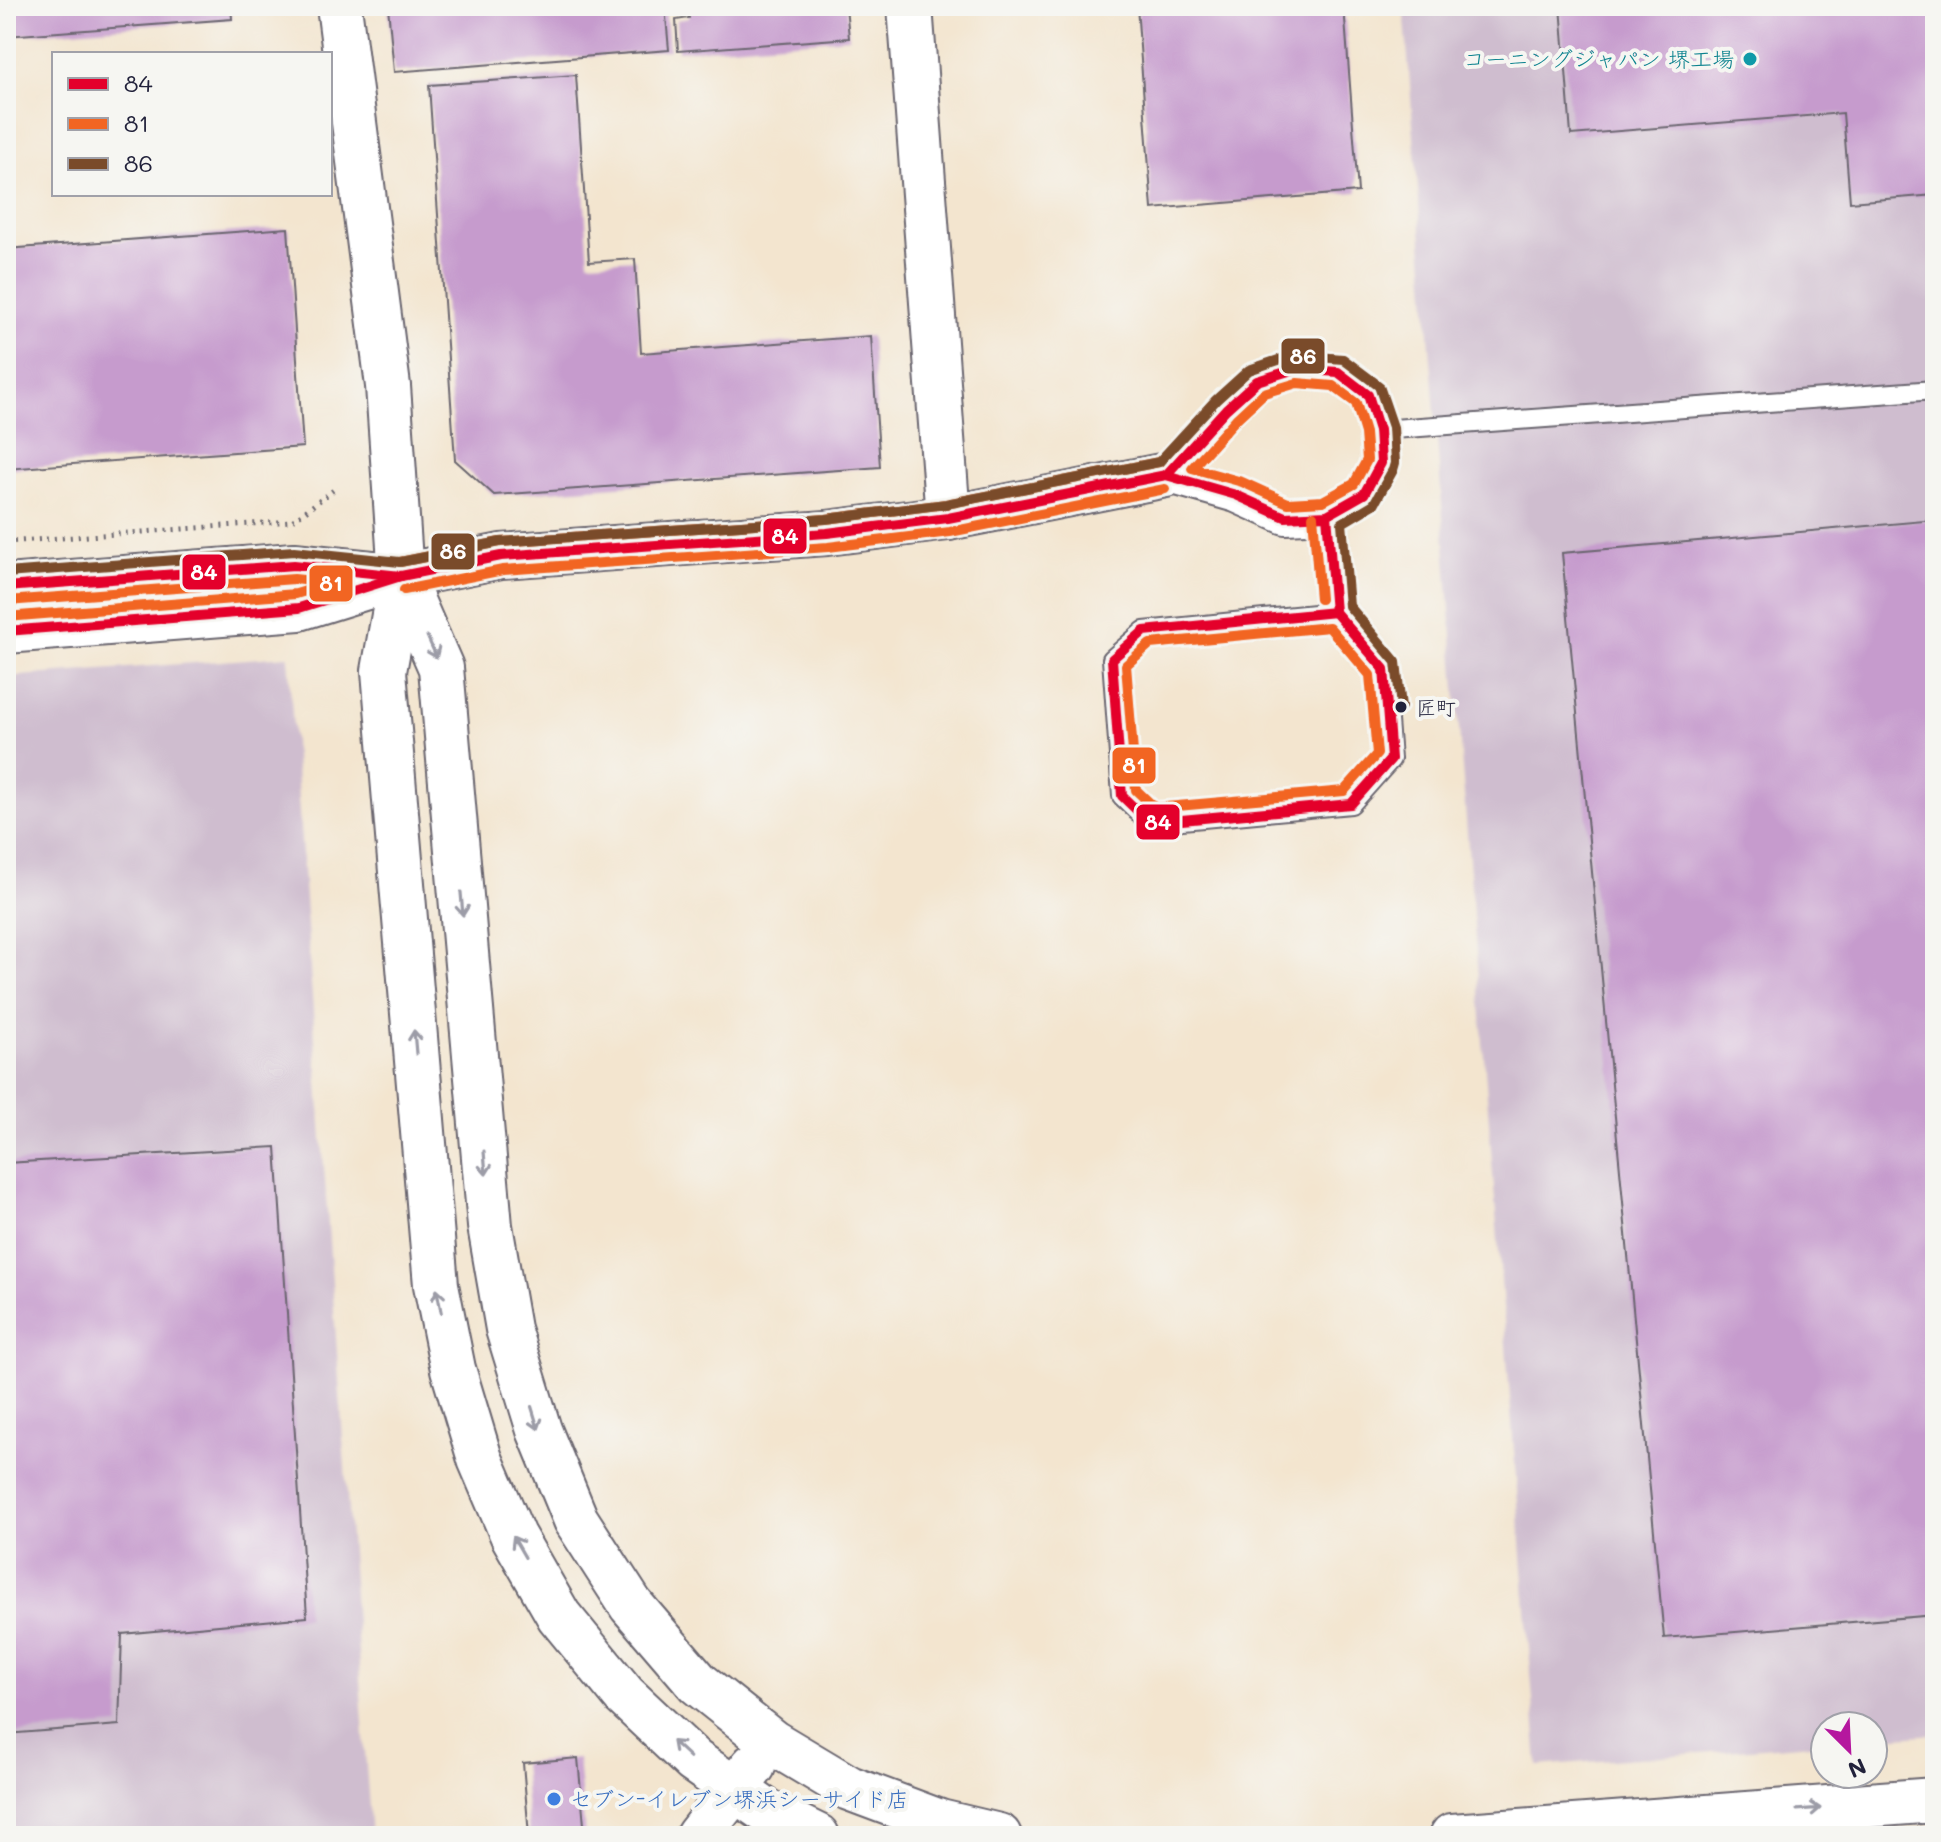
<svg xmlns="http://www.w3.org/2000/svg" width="1941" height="1842" font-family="Mali,'Klee One',sans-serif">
<rect width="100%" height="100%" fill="#f6f6f2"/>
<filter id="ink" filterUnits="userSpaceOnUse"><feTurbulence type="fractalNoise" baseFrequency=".0125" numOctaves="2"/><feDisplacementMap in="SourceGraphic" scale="16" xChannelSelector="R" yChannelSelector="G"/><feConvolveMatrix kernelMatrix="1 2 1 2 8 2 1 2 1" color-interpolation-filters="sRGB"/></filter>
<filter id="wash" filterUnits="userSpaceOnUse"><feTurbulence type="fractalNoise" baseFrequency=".006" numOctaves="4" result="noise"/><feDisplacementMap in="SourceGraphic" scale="32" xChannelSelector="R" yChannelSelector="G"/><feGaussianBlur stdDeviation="1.8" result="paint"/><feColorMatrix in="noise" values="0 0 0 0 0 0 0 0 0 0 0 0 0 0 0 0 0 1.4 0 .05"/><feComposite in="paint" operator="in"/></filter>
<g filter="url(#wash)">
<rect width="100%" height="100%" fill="#f3e5cf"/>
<g fill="#cfbdcf">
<path d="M1404,6H1935V1734L1873,1739V1726H1825V1743L1538,1766Z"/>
<path d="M288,656L371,1836H6V677Z"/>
</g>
<g id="blocks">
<g fill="#c69bcd">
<path d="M6,6H231L232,19L6,36Z"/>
<path d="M388,6H665L669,50L394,72Z"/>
<path d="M688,6H846L849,38L678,51L676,20L689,18Z"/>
<path d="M1137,6H1344L1358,192L1152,209Z"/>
<path d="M1561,6H1935V195L1850,202L1843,113L1571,135Z"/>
<path d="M576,75L589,262L635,259L641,353L871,336L880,467L494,495L455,460L429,85Z"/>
<path d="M288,228L303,447L6,469V249Z"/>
<path d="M1935,520V1615L1664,1638L1562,553Z"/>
<path d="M276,1147L307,1617L122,1634L119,1725L6,1734V1163Z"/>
<path d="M578,1758L585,1836H529L523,1763Z"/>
</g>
</g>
</g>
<g filter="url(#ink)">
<use href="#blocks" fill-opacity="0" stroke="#6b666f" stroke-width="2"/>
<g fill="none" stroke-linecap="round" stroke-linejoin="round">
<defs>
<g id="lane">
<path d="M1379,430L1935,390"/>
<path d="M1327,515L1335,612L1384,669L1391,759L1351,804L1150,823L1122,796L1112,659L1144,631L1335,612"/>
</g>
<path id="street" d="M1295,369L1338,372L1368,395L1379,430L1381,463L1364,494L1327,515L1285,517L1236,495L1166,475L1226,409L1257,381Z"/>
<g id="secondary">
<path d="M339,6L388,386L401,576L384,671L436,1285L453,1369L480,1459L513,1536L559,1616L624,1695L694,1761L766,1811L817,1836"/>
<path d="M910,6L948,518"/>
<path d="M401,576L441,668L490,1226L508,1329L539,1430L576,1520L631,1605L698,1683L772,1742L849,1788L940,1822L999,1836"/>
<path d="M6,587L294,565L382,574"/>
<path d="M6,631L299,608L401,576L501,556L827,533L948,518L1166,475"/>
<path d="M698,1836L753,1766"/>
<path d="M1452,1836L1935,1800"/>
</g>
</defs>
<use href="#lane" stroke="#6b666f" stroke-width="22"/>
<use href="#street" stroke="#6b666f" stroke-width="38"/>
<use href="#secondary" stroke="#6b666f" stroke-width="48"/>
<path stroke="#6b666f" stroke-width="5" stroke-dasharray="2 6" stroke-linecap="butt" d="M6,542L292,521L335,489"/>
<use href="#lane" stroke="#fff" stroke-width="18"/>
<use href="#street" stroke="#fff" stroke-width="34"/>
<use href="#secondary" stroke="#fff" stroke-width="44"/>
<defs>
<g id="bus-1">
<path d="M1295,369L1338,372L1368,395L1379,430L1381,463L1364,494L1327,515L1285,517L1236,495L1166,475L1226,409L1257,381Z"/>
<path d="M1327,515L1335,612"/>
<path d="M401,576L501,556L827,533L948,518L1166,475"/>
<path d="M6,587L294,565L401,576"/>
<path d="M1335,612L1384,669L1391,759L1351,804L1150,823L1122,796L1112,659L1144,631Z"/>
<path d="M6,631L299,608L401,576"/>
</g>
<g id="bus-2">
<path d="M1297,383L1333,386L1356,403L1365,433L1367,460L1354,484L1323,501L1288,503L1242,482L1192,468L1236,419L1264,393Z"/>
<path d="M1313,516L1320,599"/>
<path d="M400,562L500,542L826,519L946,504L1159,462"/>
<path d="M404,590L503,570L828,547L950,532L1165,489"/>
<path d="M6,617L296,594L332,583L294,579L7,601"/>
<path d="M1329,627L1370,675L1377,754L1344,791L1155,808L1136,790L1126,665L1150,644Z"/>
</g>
<path id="bus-3" d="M6,573L294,551L400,562L500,542L826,519L946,504L1159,462L1216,400L1249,370L1293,355L1343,359L1379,386L1393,427L1395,463L1393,470L1374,504L1342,523L1349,606L1396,662L1401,707"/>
</defs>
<use href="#bus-1" stroke="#f6f6f2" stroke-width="16"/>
<use href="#bus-2" stroke="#f6f6f2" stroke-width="16"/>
<use href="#bus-3" stroke="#f6f6f2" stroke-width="16"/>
<use href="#bus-1" stroke="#e4002b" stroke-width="10"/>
<use href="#bus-2" stroke="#f26522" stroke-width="10"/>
<use href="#bus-3" stroke="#7a4b2a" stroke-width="10"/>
</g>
<defs><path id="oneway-shaft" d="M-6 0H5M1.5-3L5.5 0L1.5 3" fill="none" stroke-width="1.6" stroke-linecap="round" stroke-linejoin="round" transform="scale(2)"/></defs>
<g stroke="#9c9ca7">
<use href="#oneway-shaft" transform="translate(432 647) rotate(66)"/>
<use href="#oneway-shaft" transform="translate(462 904) rotate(85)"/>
<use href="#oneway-shaft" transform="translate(415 1042) rotate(-95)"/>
<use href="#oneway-shaft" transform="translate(485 1163) rotate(85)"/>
<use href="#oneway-shaft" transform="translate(439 1301) rotate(-101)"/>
<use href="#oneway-shaft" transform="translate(535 1418) rotate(73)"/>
<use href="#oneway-shaft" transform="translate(519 1547) rotate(-120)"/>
<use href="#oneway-shaft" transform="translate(681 1749) rotate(-137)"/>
<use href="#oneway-shaft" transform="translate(1809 1809) rotate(-4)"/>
</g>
</g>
<circle fill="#0f9aa8" stroke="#f6f6f2" stroke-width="3" cx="1750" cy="59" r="8"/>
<circle fill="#22223b" stroke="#f6f6f2" stroke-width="3" cx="1401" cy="707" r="7"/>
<circle fill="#3f7fe0" stroke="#f6f6f2" stroke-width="3" cx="554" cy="1799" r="8"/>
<g text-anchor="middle" stroke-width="8" stroke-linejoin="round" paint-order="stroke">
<g font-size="20" fill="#22223b" stroke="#f6f6f2" text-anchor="start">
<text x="1416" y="715">匠町</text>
</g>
<g font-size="22" fill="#0d838f" stroke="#f6f6f2" text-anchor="end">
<text x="1734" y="67">コーニングジャパン 堺工場</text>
</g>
<g font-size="22" fill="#366cbe" stroke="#f6f6f2" text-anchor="start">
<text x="570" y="1807">セブン-イレブン堺浜シーサイド店</text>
</g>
</g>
<g stroke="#f6f6f2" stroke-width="3">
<rect x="1280" y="337" width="46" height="38" rx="8" fill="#7a4b2a"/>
<rect x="762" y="517" width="46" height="38" rx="8" fill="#e4002b"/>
<rect x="430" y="532" width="46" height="39" rx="8" fill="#7a4b2a"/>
<rect x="181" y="553" width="46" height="38" rx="8" fill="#e4002b"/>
<rect x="308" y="564" width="46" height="39" rx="8" fill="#f26522"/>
<rect x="1111" y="746" width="46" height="39" rx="8" fill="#f26522"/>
<rect x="1135" y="803" width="46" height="38" rx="8" fill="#e4002b"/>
</g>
<g font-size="22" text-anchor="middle" font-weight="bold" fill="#fff">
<text x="1303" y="364">86</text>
<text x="785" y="544">84</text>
<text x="453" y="559">86</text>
<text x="204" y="580">84</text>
<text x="331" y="591">81</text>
<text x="1134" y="773">81</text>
<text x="1158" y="830">84</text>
</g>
<rect width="1941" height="1842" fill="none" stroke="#f6f6f2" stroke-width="32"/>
<rect x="52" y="52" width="280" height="144" fill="#f6f6f2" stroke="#a1a1a9" stroke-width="2"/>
<rect x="68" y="78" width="40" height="12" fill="#e4002b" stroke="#a1a1a9" stroke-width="2"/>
<text x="124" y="92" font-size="24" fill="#22223b">84</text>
<rect x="68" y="118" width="40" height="12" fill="#f26522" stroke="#a1a1a9" stroke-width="2"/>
<text x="124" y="132" font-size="24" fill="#22223b">81</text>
<rect x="68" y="158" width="40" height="12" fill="#7a4b2a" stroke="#a1a1a9" stroke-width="2"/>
<text x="124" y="172" font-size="24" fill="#22223b">86</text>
<g transform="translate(1849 1750) rotate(156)"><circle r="38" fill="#f6f6f2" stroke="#a1a1a9" stroke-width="2"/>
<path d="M0-6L14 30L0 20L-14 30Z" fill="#b5179e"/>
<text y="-12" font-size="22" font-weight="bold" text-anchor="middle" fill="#22223b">N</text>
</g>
</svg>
